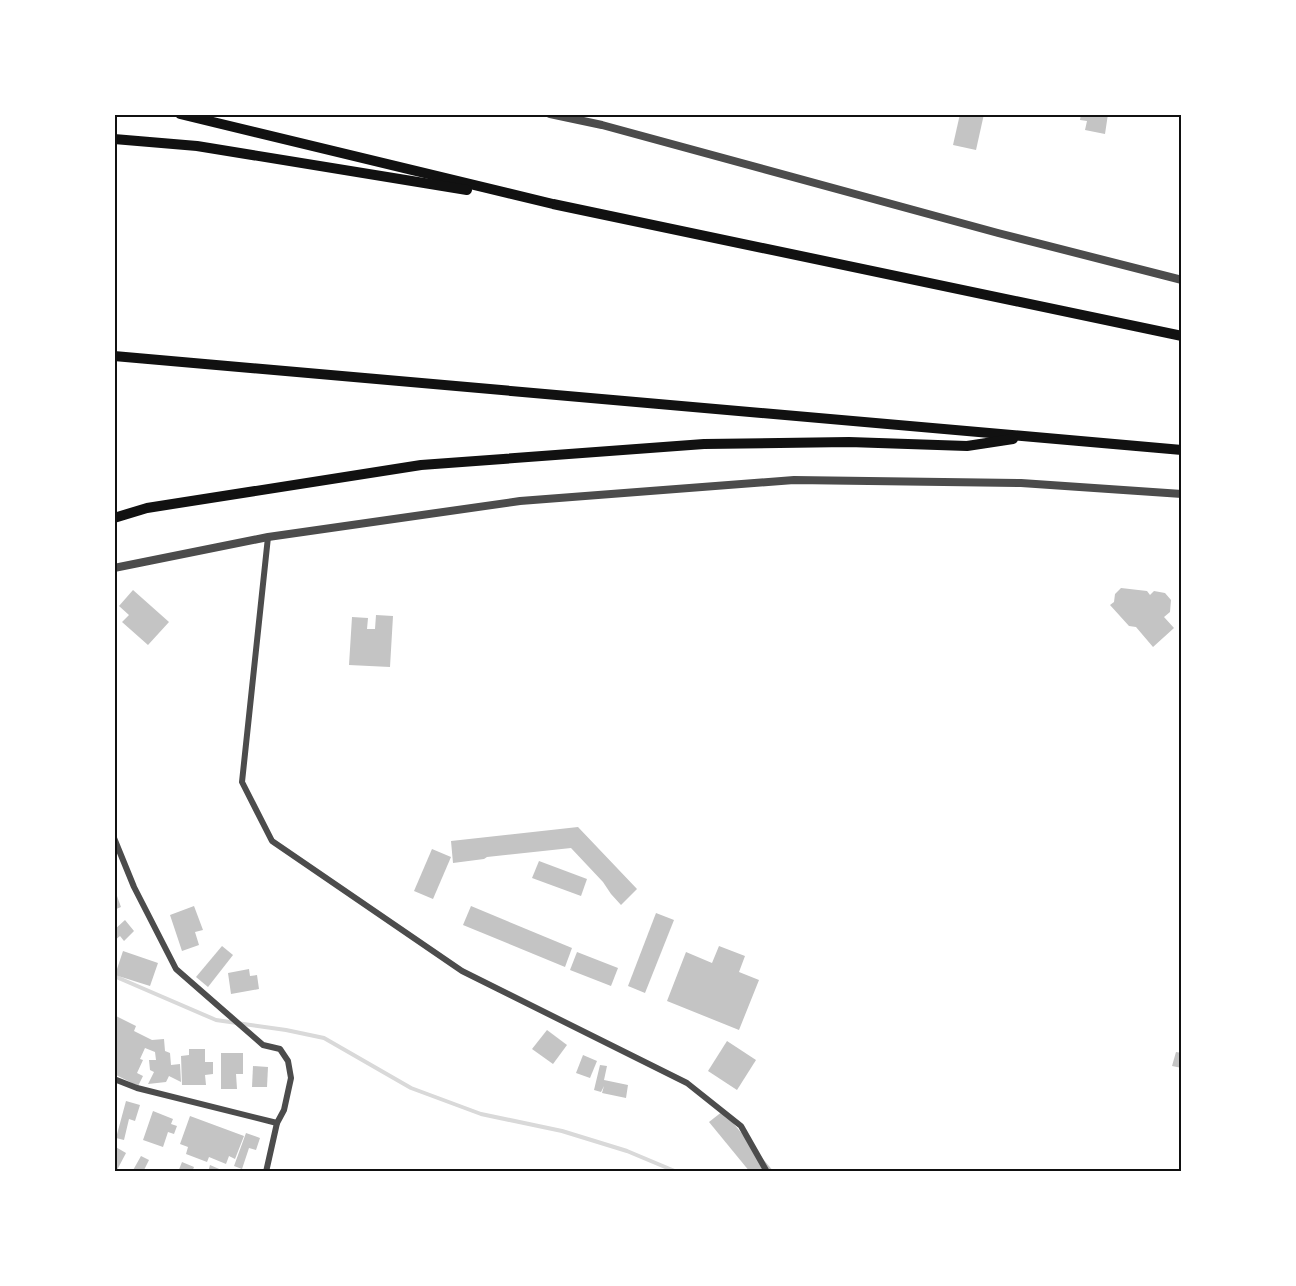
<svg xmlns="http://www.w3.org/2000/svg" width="1296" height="1286" font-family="'Exo 2',sans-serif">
<rect width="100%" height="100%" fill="#fff"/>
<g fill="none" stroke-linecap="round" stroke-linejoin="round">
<path stroke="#d9d9d9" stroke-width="4" d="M114,976L216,1020L286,1030L324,1038L411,1088L481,1114L562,1131L627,1151L677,1172"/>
</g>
<g fill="#c4c4c4">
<path d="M960,114H984L976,150L953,145Z"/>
<path d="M1081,114H1108L1105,134L1085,130L1087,121L1080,120Z"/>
<path d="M1121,588L1147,591L1150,595L1154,591L1165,593L1171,600L1170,612L1164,617L1174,628L1153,647L1136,627L1129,626L1110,605L1114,602L1115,594Z"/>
<path d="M133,590L169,622L148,645L122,622L129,615L119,606Z"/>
<path d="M376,615L393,616L390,667L349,665L352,617L368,618L367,629H375Z"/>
<path d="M578,827L637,889L621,905L611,894L603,882L571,848L487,857L484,859L453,863L451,841Z"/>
<path d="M432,849L451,857L433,899L414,891Z"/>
<path d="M539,861L587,879L581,896L532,878Z"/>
<path d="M117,896L121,907L114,910V897Z"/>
<path d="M194,906L203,930L195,932L199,945L182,951L170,915Z"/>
<path d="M471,906L572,948L565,967L463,925Z"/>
<path d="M656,913L674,920L645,993L628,986Z"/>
<path d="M125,920L134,931L124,941L120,936L114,941V930Z"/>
<path d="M222,946L233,955L208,987L196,977Z"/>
<path d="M719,946L745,956L739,972L759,980L739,1030L667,1001L686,952L712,963Z"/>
<path d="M123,951L158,963L150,986L115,975Z"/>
<path d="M577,952L618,968L611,986L570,970Z"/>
<path d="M249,969L250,976L257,975L259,989L231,994L228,973Z"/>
<path d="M114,1015L136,1026L134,1031L152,1040L164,1039L165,1051L170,1053L171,1065L180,1064L181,1082L169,1076L166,1082L148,1084L154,1072L150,1070L149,1060H156L155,1052L145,1048L140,1059L143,1060L137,1073L143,1076L138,1086L114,1074Z"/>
<path d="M547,1030L567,1045L553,1064L532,1049Z"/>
<path d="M727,1041L756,1060L737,1090L708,1071Z"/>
<path d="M189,1049H205V1062H213V1074L205,1075L206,1085H182L181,1056L189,1055Z"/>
<path d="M1176,1052L1182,1053V1068L1172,1066Z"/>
<path d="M221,1053H243V1074H236L237,1089H221Z"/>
<path d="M583,1055L597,1061L590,1078L576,1073Z"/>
<path d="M600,1065L607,1066L604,1080L628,1085L626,1098L602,1093L604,1086L601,1092L594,1090Z"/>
<path d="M253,1066L268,1067L267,1087H252Z"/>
<path d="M126,1101L140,1105L135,1121L129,1119L124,1140L116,1138Z"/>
<path d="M153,1111L173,1119L171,1124L177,1126L174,1134L168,1132L163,1147L143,1140Z"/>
<path d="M723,1111L774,1172H750L709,1122Z"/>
<path d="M190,1116L244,1136L235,1159L229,1156L226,1164L209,1157L207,1162L186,1154L188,1147L180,1144Z"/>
<path d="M246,1133L260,1138L256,1150L249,1148L242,1169L234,1166Z"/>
<path d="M114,1146L126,1153L116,1172H114Z"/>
<path d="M141,1156L149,1160L143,1172H132Z"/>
<path d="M182,1162L194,1167L192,1172H178Z"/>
<path d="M210,1165L226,1172H208Z"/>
</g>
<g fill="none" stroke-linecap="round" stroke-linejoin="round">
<g stroke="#4c4c4c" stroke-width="6">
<path d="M268,537L242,782L272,841L462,971L687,1083L741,1126L767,1172"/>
<path d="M114,838L134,887L176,969L263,1045L280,1049L288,1061L291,1078L284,1110L277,1123L266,1172"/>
<path d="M114,1079L137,1088L277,1123"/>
</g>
<g stroke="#4c4c4c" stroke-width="8">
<path d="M550,114L602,125L998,233L1182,280"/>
<path d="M114,568L268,537L520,501L794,480L1021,483L1182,494"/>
</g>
<g stroke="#111" stroke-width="10">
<path d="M180,114L553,204L1182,336"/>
<path d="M114,139L197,146L467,190"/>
<path d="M114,356L1182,450"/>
<path d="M114,518L147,508L421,465L704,444L849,442L967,446L1013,439"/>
</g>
</g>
<rect width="1296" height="1286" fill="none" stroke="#ffffff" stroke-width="231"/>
<rect x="116" y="116" width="1064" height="1054" fill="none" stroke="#111" stroke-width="2"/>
</svg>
